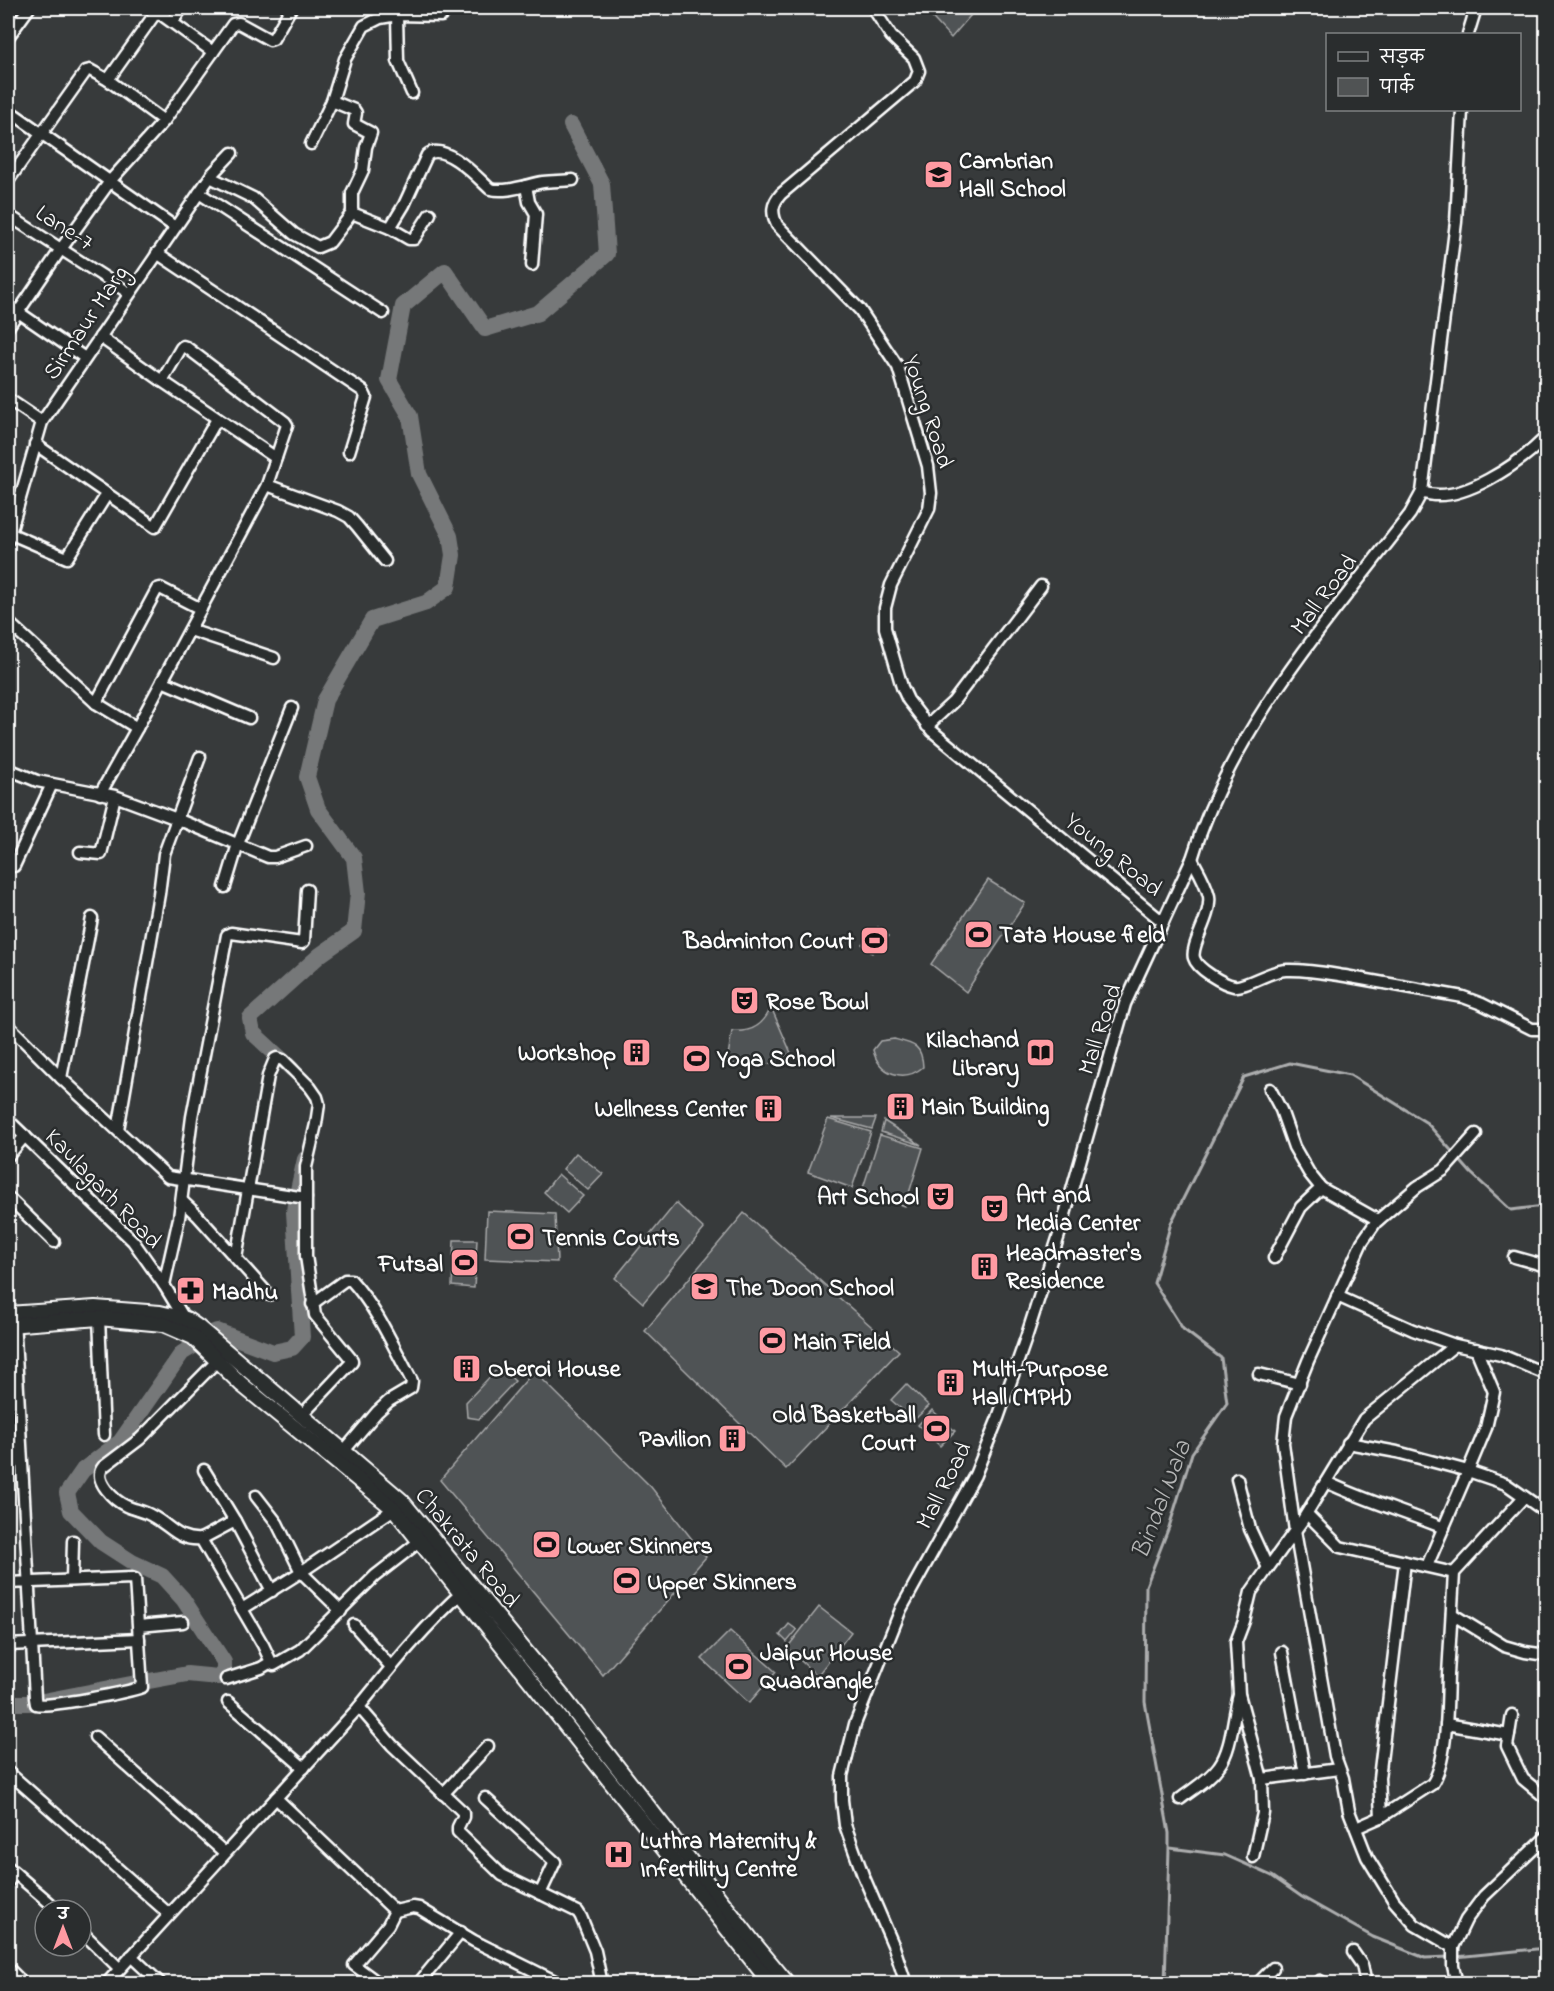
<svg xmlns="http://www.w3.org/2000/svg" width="1554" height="1991" font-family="'Indie Flower','Playpen Sans Deva',sans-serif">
<rect width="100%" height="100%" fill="#373a3b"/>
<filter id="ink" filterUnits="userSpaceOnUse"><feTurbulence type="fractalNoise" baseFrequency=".0167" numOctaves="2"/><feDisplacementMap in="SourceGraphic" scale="12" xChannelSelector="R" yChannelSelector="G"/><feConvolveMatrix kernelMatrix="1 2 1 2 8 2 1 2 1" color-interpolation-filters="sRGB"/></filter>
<g filter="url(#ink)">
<g fill="#505354" stroke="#a8a9aa" stroke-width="1.5">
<path d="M923,8H977L951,38Z"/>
<path d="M988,880L1025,903L966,992L931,964Z"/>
<path d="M878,927L889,936L872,953L862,944Z"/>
<path d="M771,1007L791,1053C771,1067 751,1070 727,1062L732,1031C752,1033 764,1025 771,1007Z"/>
<path d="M894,1039C914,1044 922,1045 923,1067C904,1083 879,1074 873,1050L880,1041Z"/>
<path d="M831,1118H876L872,1129Z"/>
<path d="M828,1119L871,1132L852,1188L808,1172Z"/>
<path d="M884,1121L921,1145L881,1132Z"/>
<path d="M880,1135L923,1148L905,1206L862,1191Z"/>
<path d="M576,1153L603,1174L588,1190L563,1169Z"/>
<path d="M558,1174L583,1196L567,1213L544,1192Z"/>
<path d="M676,1203L704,1229L643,1303L615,1278Z"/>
<path d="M487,1211L555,1214L557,1262L485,1259Z"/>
<path d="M744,1213L899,1351L786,1469L645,1331Z"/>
<path d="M454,1240H477L474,1288L452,1286Z"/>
<path d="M499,1367L515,1381L479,1419L467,1417L466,1402Z"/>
<path d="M534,1371L651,1487L706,1557L603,1675L440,1480Z"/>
<path d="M906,1384L929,1406L914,1420L891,1400Z"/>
<path d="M932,1410L955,1431L940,1446L918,1425Z"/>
<path d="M819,1607L851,1632L817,1676L787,1648Z"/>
<path d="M789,1624L797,1630L787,1642L780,1635Z"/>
<path d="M730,1631L776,1672L749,1703L702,1659Z"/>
</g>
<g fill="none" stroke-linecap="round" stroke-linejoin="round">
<g stroke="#adaeaf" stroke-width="3">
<path d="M1170,1848L1225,1855L1272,1876L1302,1897L1373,1937L1425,1958L1449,1957"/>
<path d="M1456,1957L1546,1948"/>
<path d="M1165,1984L1169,1848V1833L1145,1702L1146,1586L1169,1527L1192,1453L1227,1403L1221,1358L1183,1329L1154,1283L1171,1223L1244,1077L1290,1063L1350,1075L1427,1123L1471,1173L1511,1210L1544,1206L1546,1204"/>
</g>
<g stroke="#767879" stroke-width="16">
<path d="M292,1069L253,1033L250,1018L320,955L354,931L358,893L354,858L318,809L307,777L325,700L372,620L426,603L448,587L453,555L450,536L419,474L410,416L389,380L403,306L445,271L485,329L538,313L607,254L602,184L571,125"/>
<path d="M298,1190L305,1159"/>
<path d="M212,1333L217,1331L273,1352L292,1348L302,1337L294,1212L295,1204"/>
<path d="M144,1682L187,1674L218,1677L224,1674V1662L183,1599L162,1576L132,1562L101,1542L71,1511L67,1493L83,1470L120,1442L182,1353L192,1347"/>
<path d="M38,1702L136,1683"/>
<path d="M8,1703H31"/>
</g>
<defs>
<g id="minor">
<path d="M152,8L213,52"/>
<path d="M873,8L891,36L914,58L919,71L915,81L781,194C772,204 771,212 777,225L860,310L898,367L928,466L931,493L929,509L891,585L885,608V628L902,687L908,700L932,731L1163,922"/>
<path d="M397,15L398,61L412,93"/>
<path d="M173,21L182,8"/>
<path d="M1468,34L1476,8"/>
<path d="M8,37L29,8"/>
<path d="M108,80L164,121"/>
<path d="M332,101L345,59L364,26L380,18L397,15L441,16L445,12L446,8"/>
<path d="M8,110L175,227"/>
<path d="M311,144L332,101L354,110L356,113L354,124L371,133L366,147L363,170L352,193V213"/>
<path d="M210,177L253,198L294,234L318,247L330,242L352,213L390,228L404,205L427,155C444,141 478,178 490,189C507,193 526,185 543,182C553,181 563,181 573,180"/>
<path d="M8,181L86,71L90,70L108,80L157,11"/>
<path d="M526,186L529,202L536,214L532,265"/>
<path d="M199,193L383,313"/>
<path d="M8,215L129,293"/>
<path d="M390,228L409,239H414L430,214"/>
<path d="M157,253L363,391L366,397L349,452"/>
<path d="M8,305L85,358"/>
<path d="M8,327L61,249L111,180L164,121L233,24L239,23L270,40L273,39L291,8"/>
<path d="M100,337L162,381L276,458"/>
<path d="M8,399L42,422"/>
<path d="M35,444L155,527L217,419"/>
<path d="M267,485L338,511L349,517L357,526L385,561"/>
<path d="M1422,492C1459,507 1521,462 1546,437"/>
<path d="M9,533L67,558L107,494"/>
<path d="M8,540L42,422L212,174L232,153"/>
<path d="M8,622L96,703L137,728"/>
<path d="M190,630L274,658"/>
<path d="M162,681L249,718"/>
<path d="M96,703L157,589L160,588L201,609"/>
<path d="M927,726L953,702L1041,586"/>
<path d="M8,769L37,781L115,796L177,819L268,857H275L306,846"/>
<path d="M100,794L137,728L267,485L287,425L285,422L186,347L183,346L181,348L162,381"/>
<path d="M80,852L101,854L115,796"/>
<path d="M1192,859C1198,870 1206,883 1209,896C1212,916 1190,945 1194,958C1197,969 1223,984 1234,986C1245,988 1270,970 1286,970C1305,969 1326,973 1345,976C1384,983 1424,990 1463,997L1482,1004L1532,1029H1546"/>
<path d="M14,866L52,784"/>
<path d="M225,887L238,844L292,708"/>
<path d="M8,1025L61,1078L168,1177L306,1198V1256L315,1315L352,1360V1362L301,1416"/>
<path d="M61,1078L92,918"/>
<path d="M1270,1089L1281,1110L1294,1147L1309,1173L1321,1188L1378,1220"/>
<path d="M8,1120L133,1241L164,1285L187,1323"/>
<path d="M118,1130L159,894L164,854L200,757"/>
<path d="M8,1156L25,1136"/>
<path d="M8,1197L54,1242"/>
<path d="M182,1201L197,1215L269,1295"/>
<path d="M1514,1257L1546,1266"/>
<path d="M236,1258L268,1076L275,1059L277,1058L283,1060L310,1087L317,1097L319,1104L316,1124L306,1167V1198"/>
<path d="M1274,1258L1301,1207L1321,1188"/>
<path d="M164,1285L179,1218L192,1117L227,935L231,933L302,943L304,941L307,890"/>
<path d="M1337,1296L1413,1330L1455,1345"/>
<path d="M312,1304L345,1280H351C378,1310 393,1346 412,1381L411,1388L389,1401L377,1412L343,1452"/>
<path d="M99,1318L104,1435"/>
<path d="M221,1357L140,1439L103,1467C92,1480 115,1501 126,1506C135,1510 144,1511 152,1516C171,1526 178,1541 201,1539L263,1645L272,1664L274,1665L300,1650L375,1576L420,1541"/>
<path d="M1259,1374L1300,1384"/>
<path d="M1348,1443L1397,1452L1468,1471L1486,1428L1494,1392L1476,1349"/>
<path d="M204,1470L235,1521"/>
<path d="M1237,1479L1250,1529L1268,1568L1302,1521L1364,1419L1455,1345L1501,1355L1546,1374"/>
<path d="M1326,1482C1364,1500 1404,1512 1444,1528"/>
<path d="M256,1496L277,1523L301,1572L341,1611"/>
<path d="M1307,1514L1340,1547L1454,1573"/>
<path d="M201,1539L235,1521L272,1591"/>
<path d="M1427,1566L1468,1471L1506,1484L1546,1512"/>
<path d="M1268,1568L1251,1592L1244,1621L1236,1642L1239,1694L1262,1779L1339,1769"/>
<path d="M72,1580L73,1541"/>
<path d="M8,1583L132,1578L135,1579L142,1687C129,1692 46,1708 36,1704L35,1698L14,1318"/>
<path d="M466,1589C426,1624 392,1666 359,1707L392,1745L463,1812V1817L458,1827V1832L502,1875L578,1912L581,1917L595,1951L602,1984"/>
<path d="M242,1609L301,1572L394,1509"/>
<path d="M1452,1614L1504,1646L1525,1652L1546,1655"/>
<path d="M354,1625L391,1667"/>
<path d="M139,1626L183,1622"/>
<path d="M8,1645L139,1639"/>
<path d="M1282,1652L1305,1774"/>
<path d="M226,1679L261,1668L271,1662"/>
<path d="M228,1702L304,1768"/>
<path d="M359,1707L276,1798L395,1911L413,1907L419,1908L474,1941L561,1984"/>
<path d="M1446,1724L1509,1735L1512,1715"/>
<path d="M1509,1735L1507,1746L1523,1779L1546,1798"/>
<path d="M95,1737L225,1853"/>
<path d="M8,1772L169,1914"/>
<path d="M443,1794L488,1746"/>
<path d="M485,1798L555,1862L540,1894"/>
<path d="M1180,1799C1193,1789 1209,1780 1219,1766C1232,1749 1233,1716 1239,1695"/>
<path d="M1381,1817L1379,1778L1405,1562"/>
<path d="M1356,1828L1381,1817L1432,1784C1448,1761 1447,1702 1448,1675C1450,1641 1452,1607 1454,1573L1524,1497"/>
<path d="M1253,1857L1263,1813L1262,1779"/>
<path d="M8,1867L15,1873L8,1882"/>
<path d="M15,1873L58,1910"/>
<path d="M81,1931L119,1968"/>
<path d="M1453,1947L1466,1920L1484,1896L1546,1837"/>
<path d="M1353,1952L1362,1965L1366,1984"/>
<path d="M131,1956L161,1984"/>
<path d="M8,1968L24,1984"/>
<path d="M106,1984L276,1798"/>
<path d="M380,1984L354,1965L388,1925L395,1911"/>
<path d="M418,1984L461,1932"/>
<path d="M906,1984L894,1947L863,1875L845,1825L842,1800V1776L855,1724L901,1609L975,1475L998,1418L1026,1338L1060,1232L1125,1004L1192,859C1232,727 1328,621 1410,514L1422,492L1456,222L1462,110"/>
<path d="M1257,1984L1273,1968"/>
<path d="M1317,1984L1320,1981L1325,1984"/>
<path d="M1457,1984L1453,1966V1947L1415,1925L1394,1901L1367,1857L1349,1811L1343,1778L1335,1756L1295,1531L1283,1443L1286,1416L1308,1361L1362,1242L1376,1222L1417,1187L1444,1170L1476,1134"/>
</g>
<g id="major">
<path d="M8,1314L95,1308L160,1313L186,1319L199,1328L401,1500L567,1702L754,1943L788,1984"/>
<path d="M8,1325L99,1318L163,1324L193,1337L241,1384L394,1509L771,1984"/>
</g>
</defs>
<use href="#minor" stroke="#fff" stroke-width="15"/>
<use href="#major" stroke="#fff" stroke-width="18"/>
<use href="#minor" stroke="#2a2d2e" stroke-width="10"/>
<use href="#major" stroke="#2a2d2e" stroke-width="14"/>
</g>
</g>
<defs>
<symbol id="school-square" viewBox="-11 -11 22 22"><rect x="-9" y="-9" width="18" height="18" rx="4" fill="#ff9aa2" stroke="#2a2d2e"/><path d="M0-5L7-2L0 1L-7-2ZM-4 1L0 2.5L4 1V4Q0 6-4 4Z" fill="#111"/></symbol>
<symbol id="stadium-square" viewBox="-11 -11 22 22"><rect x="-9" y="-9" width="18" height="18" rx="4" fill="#ff9aa2" stroke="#2a2d2e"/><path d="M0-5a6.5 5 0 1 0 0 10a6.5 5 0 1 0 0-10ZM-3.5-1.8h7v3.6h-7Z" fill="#111"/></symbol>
<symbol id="theatre-square" viewBox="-11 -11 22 22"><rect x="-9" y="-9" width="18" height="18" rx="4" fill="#ff9aa2" stroke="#2a2d2e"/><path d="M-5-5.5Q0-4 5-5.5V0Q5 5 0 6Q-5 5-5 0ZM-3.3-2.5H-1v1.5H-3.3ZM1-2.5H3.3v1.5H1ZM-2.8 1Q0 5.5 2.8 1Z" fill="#111"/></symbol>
<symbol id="building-square" viewBox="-11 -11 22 22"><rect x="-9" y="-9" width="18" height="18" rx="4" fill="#ff9aa2" stroke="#2a2d2e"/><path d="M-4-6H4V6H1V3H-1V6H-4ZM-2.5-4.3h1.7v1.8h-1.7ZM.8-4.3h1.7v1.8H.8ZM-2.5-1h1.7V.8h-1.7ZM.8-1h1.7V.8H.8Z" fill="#111"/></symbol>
<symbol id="library-square" viewBox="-11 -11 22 22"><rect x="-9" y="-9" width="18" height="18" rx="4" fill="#ff9aa2" stroke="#2a2d2e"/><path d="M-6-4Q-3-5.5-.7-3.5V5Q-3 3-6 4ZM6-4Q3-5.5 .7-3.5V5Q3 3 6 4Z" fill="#111"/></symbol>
<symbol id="pharmacy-square" viewBox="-11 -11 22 22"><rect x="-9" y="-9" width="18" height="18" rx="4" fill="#ff9aa2" stroke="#2a2d2e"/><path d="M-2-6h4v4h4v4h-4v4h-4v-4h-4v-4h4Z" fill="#111"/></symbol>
<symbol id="hospital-square" viewBox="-11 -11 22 22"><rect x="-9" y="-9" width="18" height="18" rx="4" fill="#ff9aa2" stroke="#2a2d2e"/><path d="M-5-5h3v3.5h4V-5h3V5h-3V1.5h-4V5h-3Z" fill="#111"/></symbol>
</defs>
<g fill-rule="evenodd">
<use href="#school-square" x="922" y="158" width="33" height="33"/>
<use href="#stadium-square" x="962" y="918" width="33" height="33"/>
<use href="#stadium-square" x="858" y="924" width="33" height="33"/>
<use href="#theatre-square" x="728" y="984" width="33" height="33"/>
<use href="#building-square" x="620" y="1036" width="33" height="33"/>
<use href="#library-square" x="1024" y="1036" width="33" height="33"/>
<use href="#stadium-square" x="680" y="1042" width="33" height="33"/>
<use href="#building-square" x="884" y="1090" width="33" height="33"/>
<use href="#building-square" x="752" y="1092" width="33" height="33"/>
<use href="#theatre-square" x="924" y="1180" width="33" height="33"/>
<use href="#theatre-square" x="978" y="1192" width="33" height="33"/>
<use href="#stadium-square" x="504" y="1220" width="33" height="33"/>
<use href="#stadium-square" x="448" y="1246" width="33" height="33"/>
<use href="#building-square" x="968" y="1250" width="33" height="33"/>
<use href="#school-square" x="688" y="1270" width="33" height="33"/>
<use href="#pharmacy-square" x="174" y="1274" width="33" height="33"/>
<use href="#stadium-square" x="756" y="1324" width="33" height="33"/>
<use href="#building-square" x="450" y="1352" width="33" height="33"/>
<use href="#building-square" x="934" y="1366" width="33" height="33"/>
<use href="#stadium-square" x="920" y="1412" width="33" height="33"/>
<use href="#building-square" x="716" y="1422" width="33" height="33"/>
<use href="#stadium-square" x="530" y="1528" width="33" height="33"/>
<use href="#stadium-square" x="610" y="1564" width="33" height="33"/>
<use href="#stadium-square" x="722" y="1650" width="33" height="33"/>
<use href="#hospital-square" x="602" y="1838" width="33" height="33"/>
</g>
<g text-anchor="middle" stroke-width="5" stroke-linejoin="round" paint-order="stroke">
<g font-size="24" font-weight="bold" fill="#fff" stroke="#2a2d2e" text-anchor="start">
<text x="959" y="168">Cambrian<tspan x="959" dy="28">Hall School</tspan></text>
<text x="999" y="942">Tata House field</text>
<text x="854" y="948" text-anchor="end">Badminton Court</text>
<text x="766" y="1009">Rose Bowl</text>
<text x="1019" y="1047" text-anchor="end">Kilachand<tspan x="1019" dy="28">Library</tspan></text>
<text x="616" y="1060" text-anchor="end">Workshop</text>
<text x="717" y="1066">Yoga School</text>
<text x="921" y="1114">Main Building</text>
<text x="747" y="1116" text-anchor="end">Wellness Center</text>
<text x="1016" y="1202">Art and<tspan x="1016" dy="28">Media Center</tspan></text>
<text x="919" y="1204" text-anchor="end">Art School</text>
<text x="542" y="1245">Tennis Courts</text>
<text x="1006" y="1260">Headmaster's<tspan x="1006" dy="28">Residence</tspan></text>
<text x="443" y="1271" text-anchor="end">Futsal</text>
<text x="726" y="1295">The Doon School</text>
<text x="212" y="1299">Madhu</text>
<text x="793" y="1349">Main Field</text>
<text x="488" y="1376">Oberoi House</text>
<text x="972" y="1376">Multi-Purpose<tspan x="972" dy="28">Hall (MPH)</tspan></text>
<text x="916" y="1422" text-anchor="end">Old Basketball<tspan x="916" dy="28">Court</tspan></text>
<text x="711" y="1446" text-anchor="end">Pavilion</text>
<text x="567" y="1553">Lower Skinners</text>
<text x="647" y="1589">Upper Skinners</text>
<text x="760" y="1660">Jaipur House<tspan x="760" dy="28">Quadrangle</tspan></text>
<text x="640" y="1848">Luthra Maternity &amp;<tspan x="640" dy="28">Infertility Centre</tspan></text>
</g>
<g font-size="24" fill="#fff" stroke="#2a2d2e">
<text transform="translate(65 227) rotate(33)" y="8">Lane-7</text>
<text transform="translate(85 322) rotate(-56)" y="8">Sirmaur Marg</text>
<text transform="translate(929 411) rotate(72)" y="8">Young Road</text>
<text transform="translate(1323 594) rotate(-53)" y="8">Mall Road</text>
<text transform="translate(1114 854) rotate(39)" y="8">Young Road</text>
<text transform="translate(1099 1029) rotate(-72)" y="8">Mall Road</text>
<text transform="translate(104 1188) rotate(46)" y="8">Kaulagarh Road</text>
<text transform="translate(943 1485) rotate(-63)" y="8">Mall Road</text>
<text transform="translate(468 1547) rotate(50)" y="8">Chakrata Road</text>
</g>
<g font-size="26" font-style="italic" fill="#b4b5b5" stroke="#2a2d2e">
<text transform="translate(1160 1499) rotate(-69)" y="9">Bindal Nala</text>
</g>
</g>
<rect width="1554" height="1991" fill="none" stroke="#2a2d2e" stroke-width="30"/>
<rect x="15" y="15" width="1524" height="1961" fill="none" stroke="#fff" stroke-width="2" filter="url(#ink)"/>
<rect x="1326" y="33" width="195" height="78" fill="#2a2d2e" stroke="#7f8182" stroke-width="1.5"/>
<rect x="1338" y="52" width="30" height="9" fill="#2a2d2e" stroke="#7f8182" stroke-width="1.5"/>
<text x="1380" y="63" font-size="18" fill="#ffffff">सड़क</text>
<rect x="1338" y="78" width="30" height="18" fill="#505354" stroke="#7f8182" stroke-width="1.5"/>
<text x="1380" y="93" font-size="18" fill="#ffffff">पार्क</text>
<g transform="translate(63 1928)"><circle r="28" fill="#2a2d2e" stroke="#7f8182" stroke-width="1.5"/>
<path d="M0-4.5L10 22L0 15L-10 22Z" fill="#ff9aa2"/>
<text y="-9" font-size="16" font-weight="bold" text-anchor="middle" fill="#ffffff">उ</text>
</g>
</svg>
